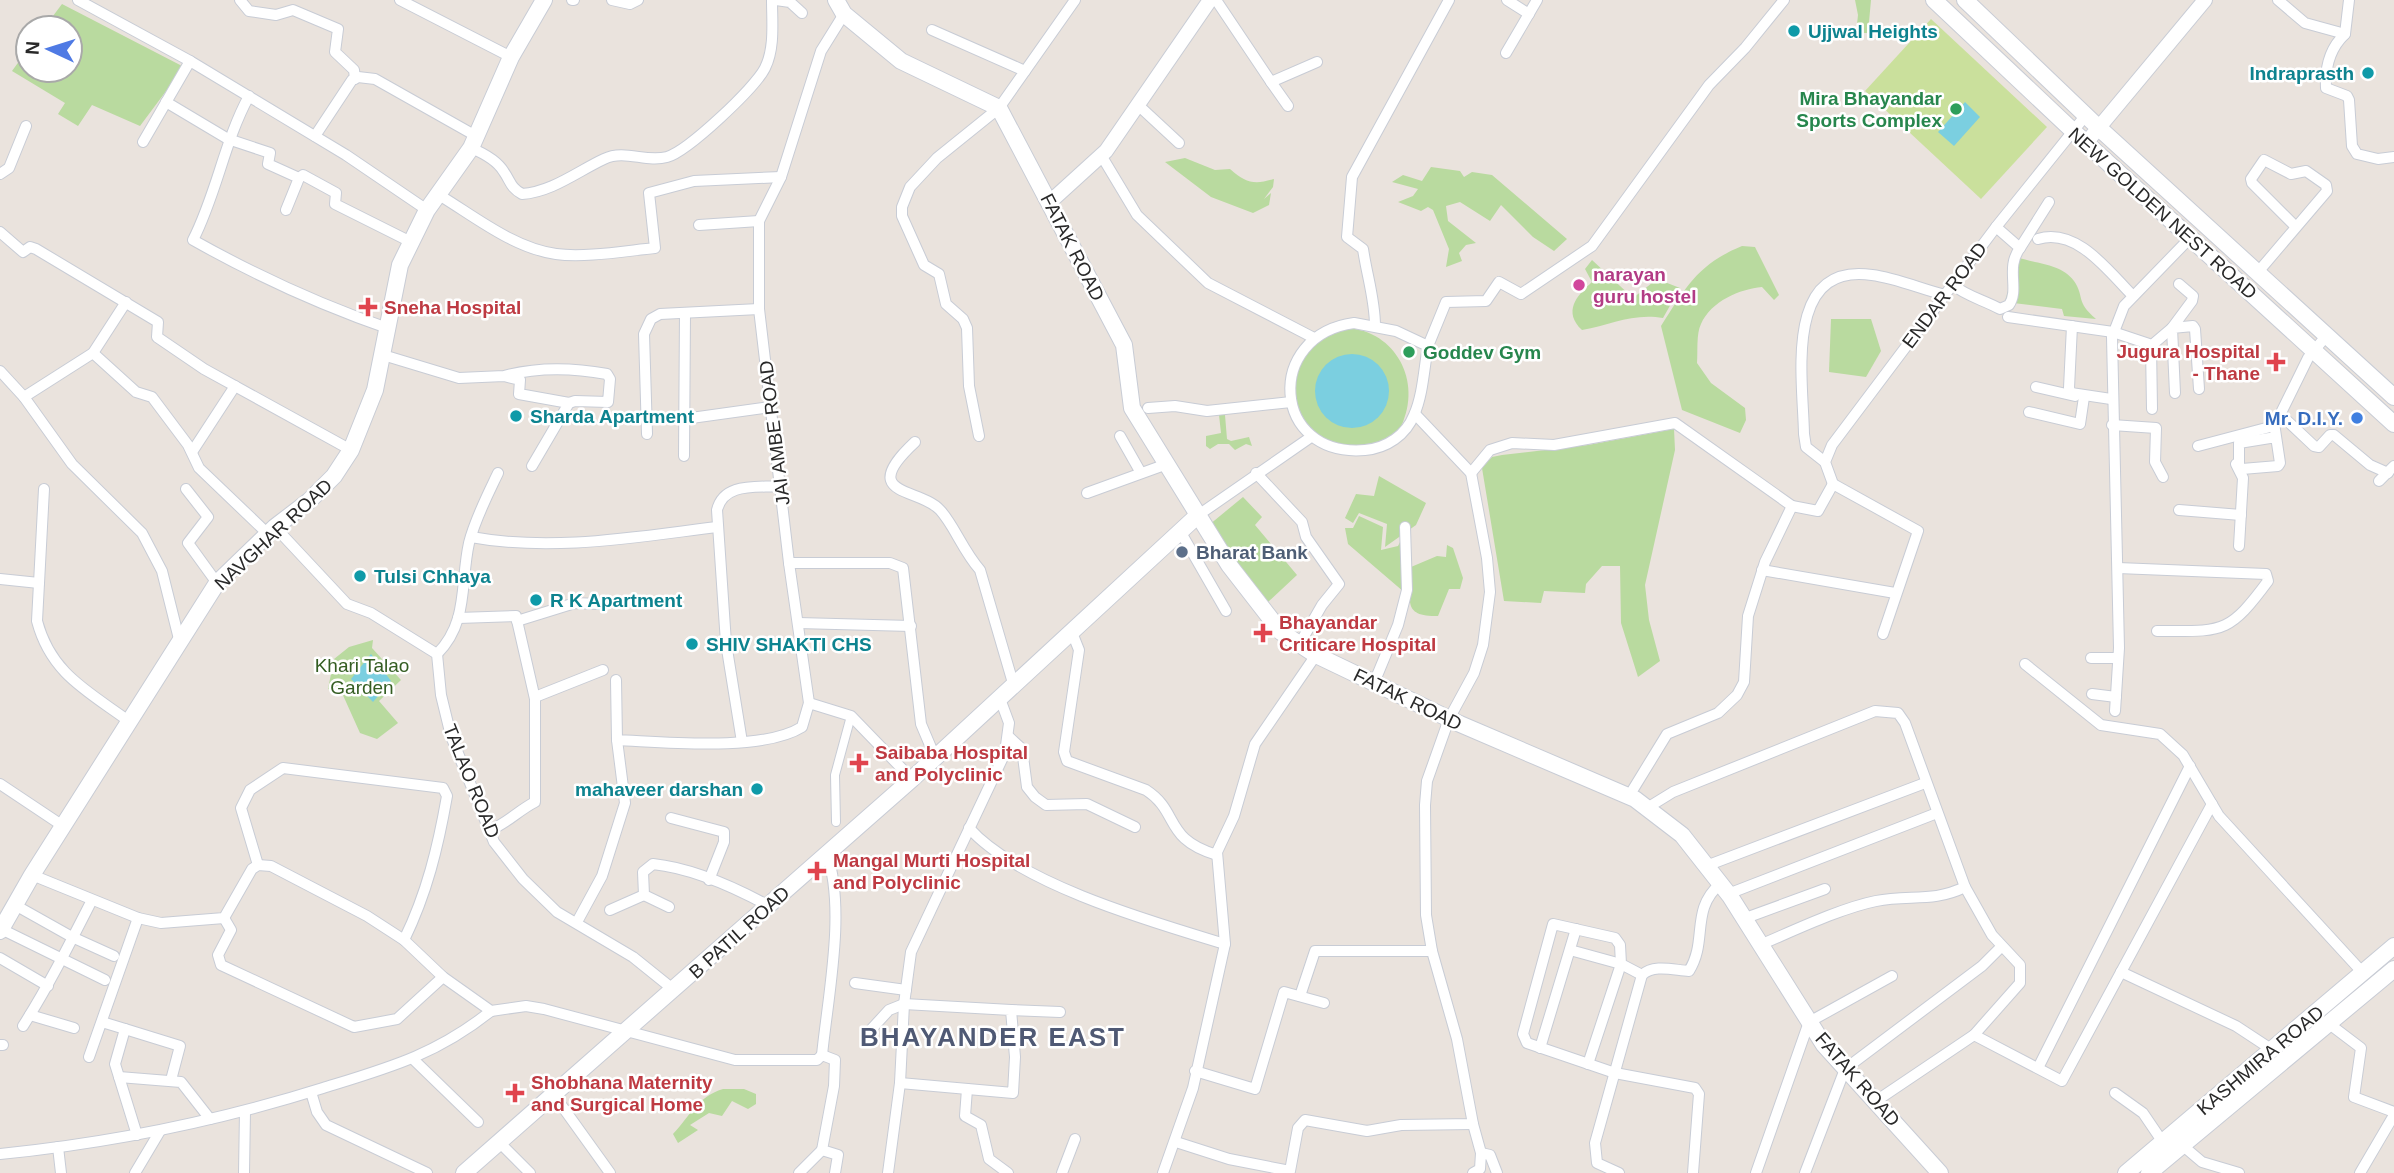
<svg xmlns="http://www.w3.org/2000/svg" width="2394" height="1173" font-family="Helvetica,sans-serif">
<rect width="100%" height="100%" fill="#eae3dd"/>
<g fill="#b9da9f">
<path d="M1855,0H1871L1868,33H1856L1858,15Z"/>
<path d="M62,4L184,67L140,126L92,105L78,126L58,114L65,103L12,71L28,49V70H70V28H44Z"/>
<path d="M1185,158L1215,170L1230,169C1246,183 1254,185 1274,179L1273,187L1264,199L1271,193L1269,205L1253,213L1211,197L1165,162Z"/>
<path d="M1431,167L1460,171L1464,177L1472,172L1492,175L1567,239L1554,251L1533,237L1501,205L1490,221L1460,202L1446,206L1448,221L1476,243L1466,245L1459,253L1462,261L1446,267L1449,249L1433,210L1428,207L1421,211L1398,202L1413,196L1418,189L1392,182L1403,175L1422,181Z"/>
<path d="M1742,246L1755,247L1779,295L1774,300L1762,287C1740,289 1711,301 1701,324C1696,334 1698,352 1697,363L1711,383L1745,408L1746,420L1740,433L1682,410L1661,326C1686,287 1698,264 1742,246Z"/>
<path d="M2017,257C2035,264 2061,263 2074,281C2085,297 2075,301 2096,319L2064,316L2062,309L2005,302Z"/>
<path d="M1592,260L1633,298L1657,279L1680,288L1663,318C1632,313 1611,325 1582,330C1563,312 1576,296 1592,282L1585,269Z"/>
<path d="M1831,319H1871L1881,351L1866,377L1829,372Z"/>
<path d="M1342,328C1391,327 1422,376 1403,422C1389,456 1339,452 1314,434C1290,417 1290,367 1309,347C1317,339 1333,334 1342,328Z"/>
<path d="M1219,415H1225L1227,439L1231,441L1249,437L1252,446L1246,444L1235,450L1229,444H1218L1210,449L1206,446V436L1221,433Z"/>
<path d="M1674,429L1675,450L1645,585L1649,620L1660,661L1638,677L1621,623L1620,566H1602L1586,584L1585,593L1544,591L1541,603L1504,601L1482,468L1492,457L1502,455L1588,445Z"/>
<path d="M1379,476L1426,503L1416,525L1385,547L1387,524L1359,513L1353,523L1345,518L1356,494L1374,496Z"/>
<path d="M1243,497L1262,517L1255,525L1297,575L1268,602L1246,577L1209,525Z"/>
<path d="M1359,516L1383,527L1381,550L1398,546L1401,540L1404,592L1348,544L1345,528H1353Z"/>
<path d="M1447,545L1453,548L1463,578L1460,589H1449L1438,616C1398,617 1413,596 1411,567L1437,556L1446,557Z"/>
<path d="M373,640L372,648L401,680L379,701L398,723L377,739L360,733L342,693L328,689L334,659L349,647Z"/>
<path d="M723,1089H744L756,1094V1104L748,1109L732,1101L722,1116L709,1113L690,1125L698,1130L678,1143L673,1134C691,1115 697,1097 723,1089Z"/>
</g>
<path fill="#cae09c" d="M1931,19L2047,127L1981,199L1865,91Z"/>
<g fill="#7bcfe0">
<path d="M1965,102L1980,117L1954,146L1938,132Z"/>
<circle cx="1352" cy="391" r="37"/>
<path d="M371,654L391,681L373,702L351,679Z"/>
</g>
<g fill="none" stroke-linecap="round" stroke-linejoin="round">
<defs>
<path id="pedestrian" d="M836,822L835,775L851,716"/>
<g id="minor">
<path d="M78,0L190,61"/>
<path d="M240,0L249,11L276,15L293,10L338,29L335,52L354,70L355,79"/>
<path d="M400,0L511,57"/>
<path d="M572,0H574"/>
<path d="M612,0L630,4L638,0"/>
<path d="M776,0L790,2L802,13"/>
<path d="M1216,0L1271,82L1317,62"/>
<path d="M1507,0L1529,14"/>
<path d="M2278,0L2305,23L2345,34C2330,48 2325,68 2326,88L2347,96L2349,100L2352,146L2357,154L2378,159L2394,157"/>
<path d="M844,14L821,51L781,177L759,221V309L789,563H890L903,568L921,724L935,757"/>
<path d="M932,30L1025,71"/>
<path d="M2345,34L2349,0"/>
<path d="M1506,53L1537,0"/>
<path d="M1271,82L1288,106"/>
<path d="M249,96C224,142 217,193 193,240C257,276 320,305 390,329"/>
<path d="M166,102L228,139L270,153L268,164L299,178L286,210"/>
<path d="M1138,105L1179,143"/>
<path d="M315,136L352,80L358,77L375,79L476,136"/>
<path d="M143,142L190,61L346,155L427,210"/>
<path d="M471,148C483,153 497,160 504,172C511,182 510,187 522,194C552,192 578,171 604,159C625,149 646,163 667,157C688,151 755,88 765,68C775,48 772,22 772,0"/>
<path d="M1101,155L1137,215L1208,283L1314,338"/>
<path d="M0,174L9,168L26,126"/>
<path d="M299,178L303,175L336,193L335,204L411,242"/>
<path d="M439,195C474,216 513,248 556,254C584,258 625,251 655,248L649,193L694,181L781,177"/>
<path d="M699,225L759,221"/>
<path d="M0,232L23,252L30,247L36,249L158,322L157,337L204,369L351,450"/>
<path d="M2038,239C2077,227 2109,272 2133,296"/>
<path d="M2020,248L2049,202"/>
<path d="M2258,272L2327,191L2326,185L2306,171L2291,174L2264,160L2251,179L2252,183L2296,227"/>
<path d="M1953,285C1966,296 1984,300 2000,309L2009,305C2020,289 2005,268 2020,248L1996,227"/>
<path d="M2008,317L2113,332L2152,345L2172,328L2192,301L2193,296L2179,284"/>
<path d="M1354,323L1396,331L1428,346C1424,368 1423,395 1414,415C1406,435 1387,448 1365,450C1271,458 1264,335 1354,323Z"/>
<path d="M1375,326C1375,300 1367,276 1363,249L1347,237L1352,177L1449,0"/>
<path d="M2072,326L2069,388L2071,393L2111,399"/>
<path d="M2151,345L2152,409"/>
<path d="M1428,346L1446,302L1486,301L1499,282L1521,294L1592,246L1709,85L1745,48L1784,0"/>
<path d="M93,353L136,392L152,397L188,445L199,468L268,534"/>
<path d="M383,355L459,378L504,376L520,380L519,394L569,403L575,401L608,402L610,379L607,374C574,368 537,367 504,376"/>
<path d="M0,371L24,397L72,464L142,533L162,571L180,643"/>
<path d="M2036,387L2075,396"/>
<path d="M2175,393L2172,328L2193,326L2195,329L2199,389"/>
<path d="M24,397L93,353L126,302"/>
<path d="M1148,408L1175,406L1207,411L1291,402"/>
<path d="M2029,412L2080,424L2084,397"/>
<path d="M2280,414L2314,446L2319,447L2330,435H2334L2370,465L2388,473"/>
<path d="M684,419L770,407"/>
<path d="M2274,423L2280,463L2278,466L2242,469L2239,467V443L2276,437"/>
<path d="M2112,425L2156,428L2155,462L2163,477"/>
<path d="M647,434L644,334L651,319L660,314L759,309"/>
<path d="M979,436L969,386L967,328L963,319L946,304L939,274L924,265L902,216V207L910,187L937,158L999,108L1075,0"/>
<path d="M1120,436L1141,473"/>
<path d="M915,442C856,497 919,487 940,510C954,525 963,551 980,570L1013,683"/>
<path d="M2198,446L2270,427L2278,419L2308,358L2327,335"/>
<path d="M192,452L235,386"/>
<path d="M684,456L685,313"/>
<path d="M1825,462L1806,447L1804,434C1803,378 1783,262 1872,275C1896,278 1921,289 1945,295"/>
<path d="M2236,464L2243,478L2239,546"/>
<path d="M532,466L569,403"/>
<path d="M1256,473L1302,522L1306,537L1339,584L1322,605L1299,645"/>
<path d="M1471,473L1490,450L1512,443L1554,445L1675,423L1792,506"/>
<path d="M2379,481L2394,466"/>
<path d="M1833,484L1825,462L1832,445L1996,227L2086,115"/>
<path d="M1833,484L1918,531L1883,634"/>
<path d="M44,489L37,621C51,674 88,691 130,722"/>
<path d="M186,489L208,517L188,543L217,583"/>
<path d="M1087,493L1167,464"/>
<path d="M2179,510L2241,515"/>
<path d="M1197,516L1311,437"/>
<path d="M275,527L347,604L371,613L437,654L441,695L451,736L494,842L523,879L557,912L633,957L674,990"/>
<path d="M1180,531L1226,611"/>
<path d="M471,537C552,552 635,537 717,527"/>
<path d="M789,563L809,703"/>
<path d="M2118,568L2266,574L2268,581C2228,635 2223,631 2157,631"/>
<path d="M1762,570L1895,593"/>
<path d="M0,579L39,583"/>
<path d="M458,618L516,616L535,699V802C519,810 506,824 490,830"/>
<path d="M517,621L575,603L599,604"/>
<path d="M798,623L911,626"/>
<path d="M1071,630L1079,650L1064,752L1067,761L1146,790C1180,812 1163,839 1217,855"/>
<path d="M437,654C469,622 460,583 469,543C475,519 488,494 498,473"/>
<path d="M2091,658H2118"/>
<path d="M2025,664L2101,725L2160,734L2183,755L2219,816L2363,973"/>
<path d="M616,680L617,740C665,742 762,752 802,727L809,703L851,716L912,779"/>
<path d="M1374,683L1398,625L1407,590L1405,527"/>
<path d="M2092,694L2116,697"/>
<path d="M535,697L603,670"/>
<path d="M2115,711L2119,648L2112,337L2124,306L2190,238"/>
<path d="M1009,737L1022,749L1027,787L1035,797L1046,805L1087,804L1135,827"/>
<path d="M742,742L726,643L717,510C724,482 756,488 780,486"/>
<path d="M0,784L63,826"/>
<path d="M1629,796L1667,734L1718,713L1737,695L1744,682L1748,616L1765,562L1792,506L1818,511L1833,484"/>
<path d="M1647,808L1673,792L1875,711L1898,713L1905,723L1965,887C1932,903 1909,894 1876,901C1841,908 1793,931 1760,945"/>
<path d="M671,818L724,832V842L709,880"/>
<path d="M969,828C1019,884 1152,922 1225,944"/>
<path d="M258,865L241,808L250,790L283,768L443,788L447,796C438,847 427,893 404,940"/>
<path d="M1706,866L1925,783"/>
<path d="M32,875L138,918L161,923L224,918L252,869L258,865L271,866L367,916L404,940L443,977L491,1011L526,1006L544,1009L735,1060H817L822,1055"/>
<path d="M1965,887L1992,935L2020,965V983L1974,1035"/>
<path d="M1728,894L1937,813"/>
<path d="M15,905L72,937L114,956"/>
<path d="M669,907L644,895L643,872L653,864C692,868 734,887 769,906"/>
<path d="M610,910L644,895"/>
<path d="M224,918L231,930L218,955L221,965L354,1027L397,1019L443,977"/>
<path d="M1743,919L1825,889"/>
<path d="M577,922L602,876L625,803L617,740"/>
<path d="M1,929L105,980"/>
<path d="M1570,950L1621,964L1588,1064"/>
<path d="M0,958L48,986"/>
<path d="M2121,972L2236,1026L2274,1051"/>
<path d="M1642,975L1621,964L1620,945L1615,938L1553,924L1523,1034L1527,1043L1615,1073L1695,1088L1699,1094L1693,1173"/>
<path d="M855,983L906,990"/>
<path d="M1300,996L1315,951H1432"/>
<path d="M1011,1010L1060,1012"/>
<path d="M30,1015L74,1028"/>
<path d="M102,1022L125,1029L115,1064L137,1135"/>
<path d="M2328,1023L2361,1048L2354,1097L2394,1112"/>
<path d="M23,1026C49,985 70,943 92,900"/>
<path d="M125,1029L180,1046L171,1080"/>
<path d="M866,1035L889,1010L904,1004L1011,1010L1015,1057L1013,1093L900,1083"/>
<path d="M0,1045H3"/>
<path d="M1540,1048L1576,929"/>
<path d="M822,1055C828,995 846,910 827,854"/>
<path d="M822,1055L835,1060L834,1086L822,1150L838,1155L835,1173"/>
<path d="M89,1057L138,918"/>
<path d="M414,1060L478,1122"/>
<path d="M2038,1068L2190,766"/>
<path d="M1195,1071L1255,1089L1284,992L1324,1003"/>
<path d="M119,1077L181,1082L210,1119"/>
<path d="M967,1089L965,1116L981,1125L989,1159L1008,1173"/>
<path d="M311,1092L317,1112L326,1125L427,1173"/>
<path d="M2115,1093L2143,1113L2162,1141"/>
<path d="M554,1095L610,1173"/>
<path d="M1876,1101L1974,1035L2062,1081L2212,804"/>
<path d="M1473,1124L1481,1153L1480,1169L1473,1173"/>
<path d="M499,1142L530,1173"/>
<path d="M1176,1142L1229,1159L1290,1171L1298,1128L1305,1120L1367,1131L1401,1125L1473,1124L1457,1039L1432,951L1426,915L1425,805L1427,781L1449,719L1474,673L1483,645L1490,592L1487,558L1471,473L1415,414"/>
<path d="M2182,1145L2202,1162L2239,1173"/>
<path d="M58,1147L61,1173"/>
<path d="M1481,1153L1490,1155L1497,1173"/>
<path d="M0,1154C110,1143 218,1121 323,1088C388,1068 436,1055 491,1011"/>
<path d="M135,1173L160,1131"/>
<path d="M244,1173L245,1111"/>
<path d="M799,1173L822,1150"/>
<path d="M888,1173L900,1083L904,1004L911,952L1005,753L1009,723L999,696"/>
<path d="M1062,1173L1075,1139"/>
<path d="M1163,1173L1193,1088L1225,944L1217,852L1234,816L1255,744L1316,655"/>
<path d="M1619,1173L1597,1163L1595,1143L1642,975C1654,964 1673,970 1689,971C1708,941 1690,910 1720,884"/>
<path d="M1756,1173L1809,1022L1892,976"/>
<path d="M1805,1173L1845,1069L1982,966L2001,947"/>
<path d="M2360,1173L2394,1115"/>
</g>
<g id="tertiary">
<path d="M2086,143L2205,0"/>
<path d="M1051,201L1106,151L1210,0"/>
</g>
<g id="secondary">
<path d="M836,0L844,14L901,61L999,108L1124,345L1132,408L1229,565L1281,632L1316,655L1460,724L1635,799L1682,835L1730,896L1824,1045L1940,1173"/>
<path d="M1934,0L2072,130L2394,424"/>
<path d="M1965,0L2099,128L2394,397"/>
<path d="M0,931L32,875L217,583L275,527L309,501L334,476L351,450L375,390L400,265L427,210L471,148L511,57L544,0"/>
<path d="M464,1173L912,779L1197,516"/>
<path d="M2126,1173L2394,946"/>
<path d="M2149,1173L2394,969"/>
</g>
</defs>
<use href="#pedestrian" stroke="#c8ccd5" stroke-width="10"/>
<use href="#minor" stroke="#c8ccd5" stroke-width="12"/>
<use href="#tertiary" stroke="#c8ccd5" stroke-width="16"/>
<use href="#secondary" stroke="#c8ccd5" stroke-width="18"/>
<use href="#pedestrian" stroke="#fff" stroke-width="8"/>
<use href="#minor" stroke="#fff" stroke-width="10"/>
<use href="#tertiary" stroke="#fff" stroke-width="14"/>
<use href="#secondary" stroke="#fff" stroke-width="16"/>
</g>
<g fill="#0f9aa8" stroke="#fff" stroke-width="2.5">
<circle cx="1794" cy="31" r="7"/>
<circle cx="2368" cy="73" r="7"/>
<circle cx="516" cy="416" r="7"/>
<circle cx="360" cy="576" r="7"/>
<circle cx="536" cy="600" r="7"/>
<circle cx="692" cy="644" r="7"/>
<circle cx="757" cy="789" r="7"/>
</g>
<g fill="#2e9e5b" stroke="#fff" stroke-width="2.5">
<circle cx="1956" cy="109" r="7"/>
<circle cx="1409" cy="352" r="7"/>
</g>
<circle fill="#d1479c" stroke="#fff" stroke-width="2.5" cx="1579" cy="285" r="7"/>
<g fill="#e0444e" stroke="#fff" stroke-width="2.5">
<path d="M364.5 296.5h7v7h7v7h-7v7h-7v-7h-7v-7h7z"/>
<path d="M2272.5 351.5h7v7h7v7h-7v7h-7v-7h-7v-7h7z"/>
<path d="M1259.5 622.5h7v7h7v7h-7v7h-7v-7h-7v-7h7z"/>
<path d="M855.5 752.5h7v7h7v7h-7v7h-7v-7h-7v-7h7z"/>
<path d="M813.5 860.5h7v7h7v7h-7v7h-7v-7h-7v-7h7z"/>
<path d="M511.5 1082.5h7v7h7v7h-7v7h-7v-7h-7v-7h7z"/>
</g>
<circle fill="#3f7fe0" stroke="#fff" stroke-width="2.5" cx="2357" cy="418" r="7"/>
<circle fill="#5c6f8a" stroke="#fff" stroke-width="2.5" cx="1182" cy="552" r="7"/>
<g text-anchor="middle" stroke-width="5" stroke-linejoin="round" paint-order="stroke">
<g font-size="19" font-weight="bold" fill="#0d838f" stroke="#fff" text-anchor="start">
<text x="1808" y="38">Ujjwal Heights</text>
<text x="2354" y="80" text-anchor="end">Indraprasth</text>
<text x="530" y="423">Sharda Apartment</text>
<text x="374" y="583">Tulsi Chhaya</text>
<text x="550" y="607">R K Apartment</text>
<text x="706" y="651">SHIV SHAKTI CHS</text>
<text x="743" y="796" text-anchor="end">mahaveer darshan</text>
</g>
<g font-size="19" font-weight="bold" fill="#27864d" stroke="#fff" text-anchor="end">
<text x="1942" y="105">Mira Bhayandar<tspan x="1942" dy="22">Sports Complex</tspan></text>
<text x="1423" y="359" text-anchor="start">Goddev Gym</text>
</g>
<g font-size="19" fill="#292929" stroke="#fff">
<text transform="translate(2163 213) rotate(42)" y="7">NEW GOLDEN NEST ROAD</text>
<text transform="translate(1073 247) rotate(63)" y="7">FATAK ROAD</text>
<text transform="translate(1944 295) rotate(-53)" y="7">ENDAR ROAD</text>
<text transform="translate(774 433) rotate(-97)" y="7">JAI AMBE ROAD</text>
<text transform="translate(273 534) rotate(-43)" y="7">NAVGHAR ROAD</text>
<text transform="translate(1408 699) rotate(26)" y="7">FATAK ROAD</text>
<text transform="translate(472 781) rotate(68)" y="7">TALAO ROAD</text>
<text transform="translate(739 932) rotate(-42)" y="7">B PATIL ROAD</text>
<text transform="translate(2260 1060) rotate(-40)" y="7">KASHMIRA ROAD</text>
<text transform="translate(1858 1079) rotate(49)" y="7">FATAK ROAD</text>
</g>
<g font-size="19" font-weight="bold" fill="#b23c85" stroke="#fff" text-anchor="start">
<text x="1593" y="281">narayan<tspan x="1593" dy="22">guru hostel</tspan></text>
</g>
<g font-size="19" font-weight="bold" fill="#be3a42" stroke="#fff" text-anchor="start">
<text x="384" y="314">Sneha Hospital</text>
<text x="2260" y="358" text-anchor="end">Jugura Hospital<tspan x="2260" dy="22">- Thane</tspan></text>
<text x="1279" y="629">Bhayandar<tspan x="1279" dy="22">Criticare Hospital</tspan></text>
<text x="875" y="759">Saibaba Hospital<tspan x="875" dy="22">and Polyclinic</tspan></text>
<text x="833" y="867">Mangal Murti Hospital<tspan x="833" dy="22">and Polyclinic</tspan></text>
<text x="531" y="1089">Shobhana Maternity<tspan x="531" dy="22">and Surgical Home</tspan></text>
</g>
<g font-size="19" font-weight="bold" fill="#366cbe" stroke="#fff" text-anchor="end">
<text x="2343" y="425">Mr. D.I.Y.</text>
</g>
<g font-size="19" font-weight="bold" fill="#4e5e75" stroke="#fff" text-anchor="start">
<text x="1196" y="559">Bharat Bank</text>
</g>
<g font-size="19" fill="#345d22" stroke="#fff">
<text x="362" y="672">Khari Talao<tspan x="362" dy="22">Garden</tspan></text>
</g>
<g font-size="26" font-weight="bold" letter-spacing="2" fill="#4f5974" stroke="#fff">
<text x="993" y="1046">BHAYANDER EAST</text>
</g>
</g>
<g transform="translate(49 49) rotate(274)"><circle r="33" fill="#ffffff" stroke="#a9a9a9" stroke-width="2"/>
<path d="M0-5L12 26L0 18L-12 26Z" fill="#4f7ae4"/>
<text y="-10" font-size="19" font-weight="bold" text-anchor="middle" fill="#292929">N</text>
</g>
</svg>
